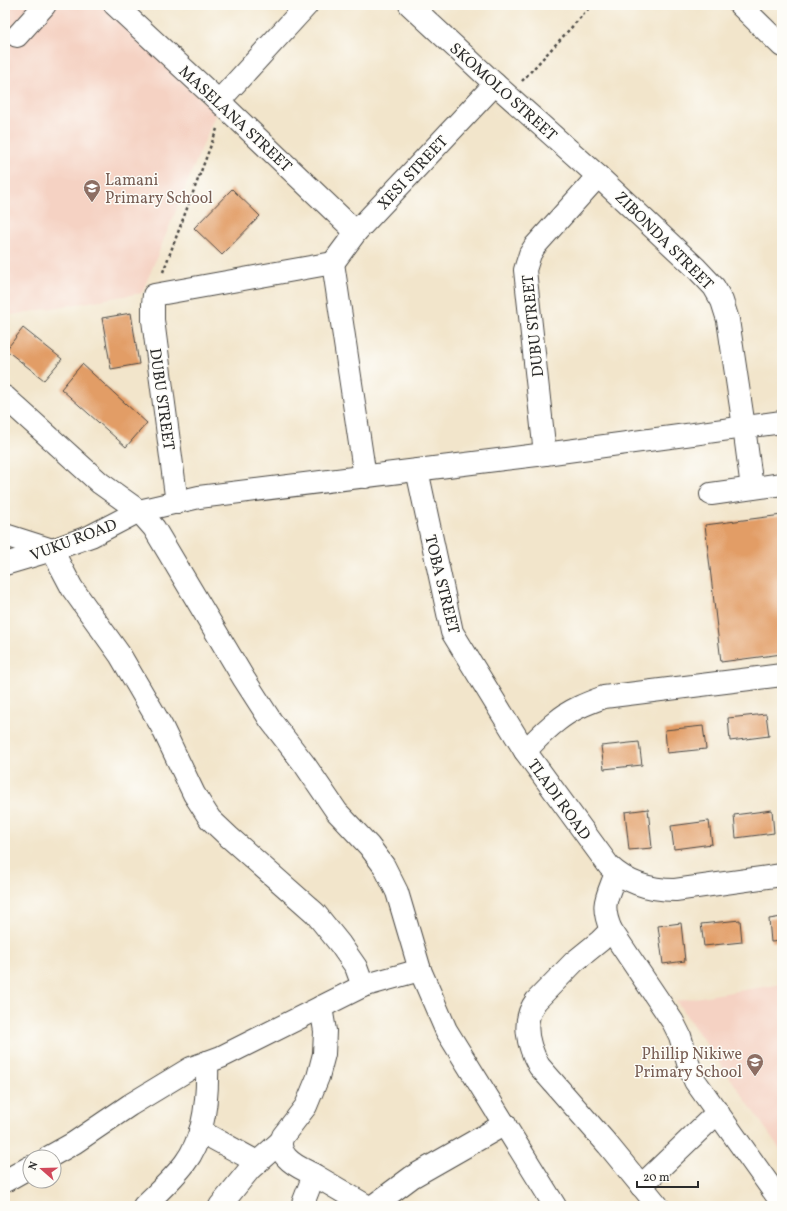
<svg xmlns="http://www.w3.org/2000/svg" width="787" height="1211" font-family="Vollkorn,serif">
<rect width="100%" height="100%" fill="#fdfcf7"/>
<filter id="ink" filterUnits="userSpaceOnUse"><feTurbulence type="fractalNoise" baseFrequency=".025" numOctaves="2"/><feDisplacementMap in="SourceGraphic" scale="8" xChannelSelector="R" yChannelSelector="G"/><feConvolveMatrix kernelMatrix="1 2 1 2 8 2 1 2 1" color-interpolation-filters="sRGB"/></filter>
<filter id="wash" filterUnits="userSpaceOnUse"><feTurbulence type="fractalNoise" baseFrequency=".012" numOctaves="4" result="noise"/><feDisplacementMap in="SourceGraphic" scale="16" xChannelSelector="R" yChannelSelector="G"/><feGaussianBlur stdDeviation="0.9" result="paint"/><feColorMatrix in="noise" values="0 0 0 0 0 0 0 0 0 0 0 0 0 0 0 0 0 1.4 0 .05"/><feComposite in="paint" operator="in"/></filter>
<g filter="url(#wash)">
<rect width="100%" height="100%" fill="#f2e5cb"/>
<g fill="#f5d2c3">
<path d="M5,5H103L216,113L142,293L5,316Z"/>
<path d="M782,984V1152L676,1001Z"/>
</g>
<g id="blocks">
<g fill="#e29d66">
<path d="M232,189L260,216L222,255L194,228Z"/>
<path d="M131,313L139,364L111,369L102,318Z"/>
<path d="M23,328L62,359L44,380L6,350Z"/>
<path d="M82,364L147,423L126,447L61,389Z"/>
<path d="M782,515V654L721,662L705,525Z"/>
<path d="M766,714L769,736L730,741L728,718Z"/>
<path d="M703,726L706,749L667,753L665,730Z"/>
<path d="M639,742L642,765L604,769L601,746Z"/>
<path d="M648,809L652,848L629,850L625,812Z"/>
<path d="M772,810L774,833L736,838L734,815Z"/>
<path d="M709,821L712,844L674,849L671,826Z"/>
<path d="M782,917V941L771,942L769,919Z"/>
<path d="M740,920L742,942L704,946L701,924Z"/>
<path d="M681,923L685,961L663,964L658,926Z"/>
</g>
</g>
</g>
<g filter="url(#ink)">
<use href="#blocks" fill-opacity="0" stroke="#494743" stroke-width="1"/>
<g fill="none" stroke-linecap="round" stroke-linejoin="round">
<defs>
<g id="minor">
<path d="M115,5L225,107L356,232"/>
<path d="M410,5L495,84L598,176L696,268L714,287L722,301L728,320L744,427L752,488"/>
<path d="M740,5L782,46"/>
<path d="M17,36L45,5"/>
<path d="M219,101L307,5"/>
<path d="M333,263L356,232L495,84"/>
<path d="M333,263L365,477"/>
<path d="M5,397L100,483L139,511L154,528L244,679L271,721L305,765L337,812L369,846L384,866L397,892L420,970L446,1030L555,1206"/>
<path d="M545,454L525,270L530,254L535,246L598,176"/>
<path d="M417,470L452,632L525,751L609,866C627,883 650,890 675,890L782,875"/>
<path d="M711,494L782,484"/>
<path d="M177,503L153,320V304L154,295L333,263"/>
<path d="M5,535L52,550L72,588L120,655L162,727L194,794L210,819L229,837L315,913L340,944L356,967L363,986"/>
<path d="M5,564L52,550L91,536L139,511L199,497L545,454L782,422"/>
<path d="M525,751C535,741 545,730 557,721C571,709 588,703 604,697L782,675"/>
<path d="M616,873C607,898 600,904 611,930L673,1022L680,1036L688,1063L695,1081L782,1203"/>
<path d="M611,930L600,941L574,962L536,1001C521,1021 528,1046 539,1066L608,1145L658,1206"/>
<path d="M321,1007L325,1031L324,1054L318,1077L306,1106L283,1136C279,1144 281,1152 287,1158C295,1167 306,1170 316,1176C333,1186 350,1196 367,1206"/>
<path d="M200,1131L257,1162"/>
<path d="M49,1157L74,1143L130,1105L191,1068L221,1057L363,986L420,970"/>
<path d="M5,1181L30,1167"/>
<path d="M641,1186L718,1112"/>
<path d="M144,1206C158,1192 173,1179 185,1163C205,1137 208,1094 207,1062"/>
<path d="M220,1206L250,1169L280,1142"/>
<path d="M302,1206L314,1175"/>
<path d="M373,1206L412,1177L505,1124"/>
</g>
</defs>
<use href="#minor" stroke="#494743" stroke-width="24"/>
<g stroke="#494743" stroke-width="2.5" stroke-dasharray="3 3" stroke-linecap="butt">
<path d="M522,81L592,5"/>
<path d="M163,272L217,129"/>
</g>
<use href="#minor" stroke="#fff" stroke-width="22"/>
</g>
</g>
<defs>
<symbol id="school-pin" viewBox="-11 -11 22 30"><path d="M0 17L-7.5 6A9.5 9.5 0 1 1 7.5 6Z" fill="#8d6e63" stroke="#fdfcf7"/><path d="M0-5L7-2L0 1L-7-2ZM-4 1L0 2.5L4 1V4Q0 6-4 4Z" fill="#fff"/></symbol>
</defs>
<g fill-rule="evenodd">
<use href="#school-pin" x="82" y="178" width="20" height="27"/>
<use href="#school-pin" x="745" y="1052" width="20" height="27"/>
</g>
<g text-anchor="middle" stroke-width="3" stroke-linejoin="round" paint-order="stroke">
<g font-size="16" fill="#2b2b2b" stroke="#fdfcf7">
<text transform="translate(504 91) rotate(42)" y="6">SKOMOLO STREET</text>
<text transform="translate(236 118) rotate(43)" y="6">MASELANA STREET</text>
<text transform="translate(412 172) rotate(-47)" y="6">XESI STREET</text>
<text transform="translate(665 240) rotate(45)" y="6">ZIBONDA STREET</text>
<text transform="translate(532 326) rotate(-96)" y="6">DUBU STREET</text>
<text transform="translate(163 399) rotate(82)" y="6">DUBU STREET</text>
<text transform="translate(73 539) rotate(-21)" y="6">VUKU ROAD</text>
<text transform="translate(443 584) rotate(76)" y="6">TOBA STREET</text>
<text transform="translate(560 799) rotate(54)" y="6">TLADI ROAD</text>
</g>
<g font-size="16" fill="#785e54" stroke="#fdfcf7" text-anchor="start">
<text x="105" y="185">Lamani<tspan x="105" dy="18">Primary School</tspan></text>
<text x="742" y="1059" text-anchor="end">Phillip Nikiwe<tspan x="742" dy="18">Primary School</tspan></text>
</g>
</g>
<rect width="787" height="1211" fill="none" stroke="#fdfcf7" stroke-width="20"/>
<g transform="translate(42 1169) rotate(290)"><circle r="19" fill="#fdfcf7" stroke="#a9a8a5"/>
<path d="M0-3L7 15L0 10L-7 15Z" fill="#d1495b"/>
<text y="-6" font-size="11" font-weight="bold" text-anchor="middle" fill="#2b2b2b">N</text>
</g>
<path d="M637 1181v6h61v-6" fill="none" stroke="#2b2b2b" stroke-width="2"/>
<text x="643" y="1181" font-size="12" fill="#2b2b2b" stroke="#fdfcf7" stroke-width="3" paint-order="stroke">20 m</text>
</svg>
